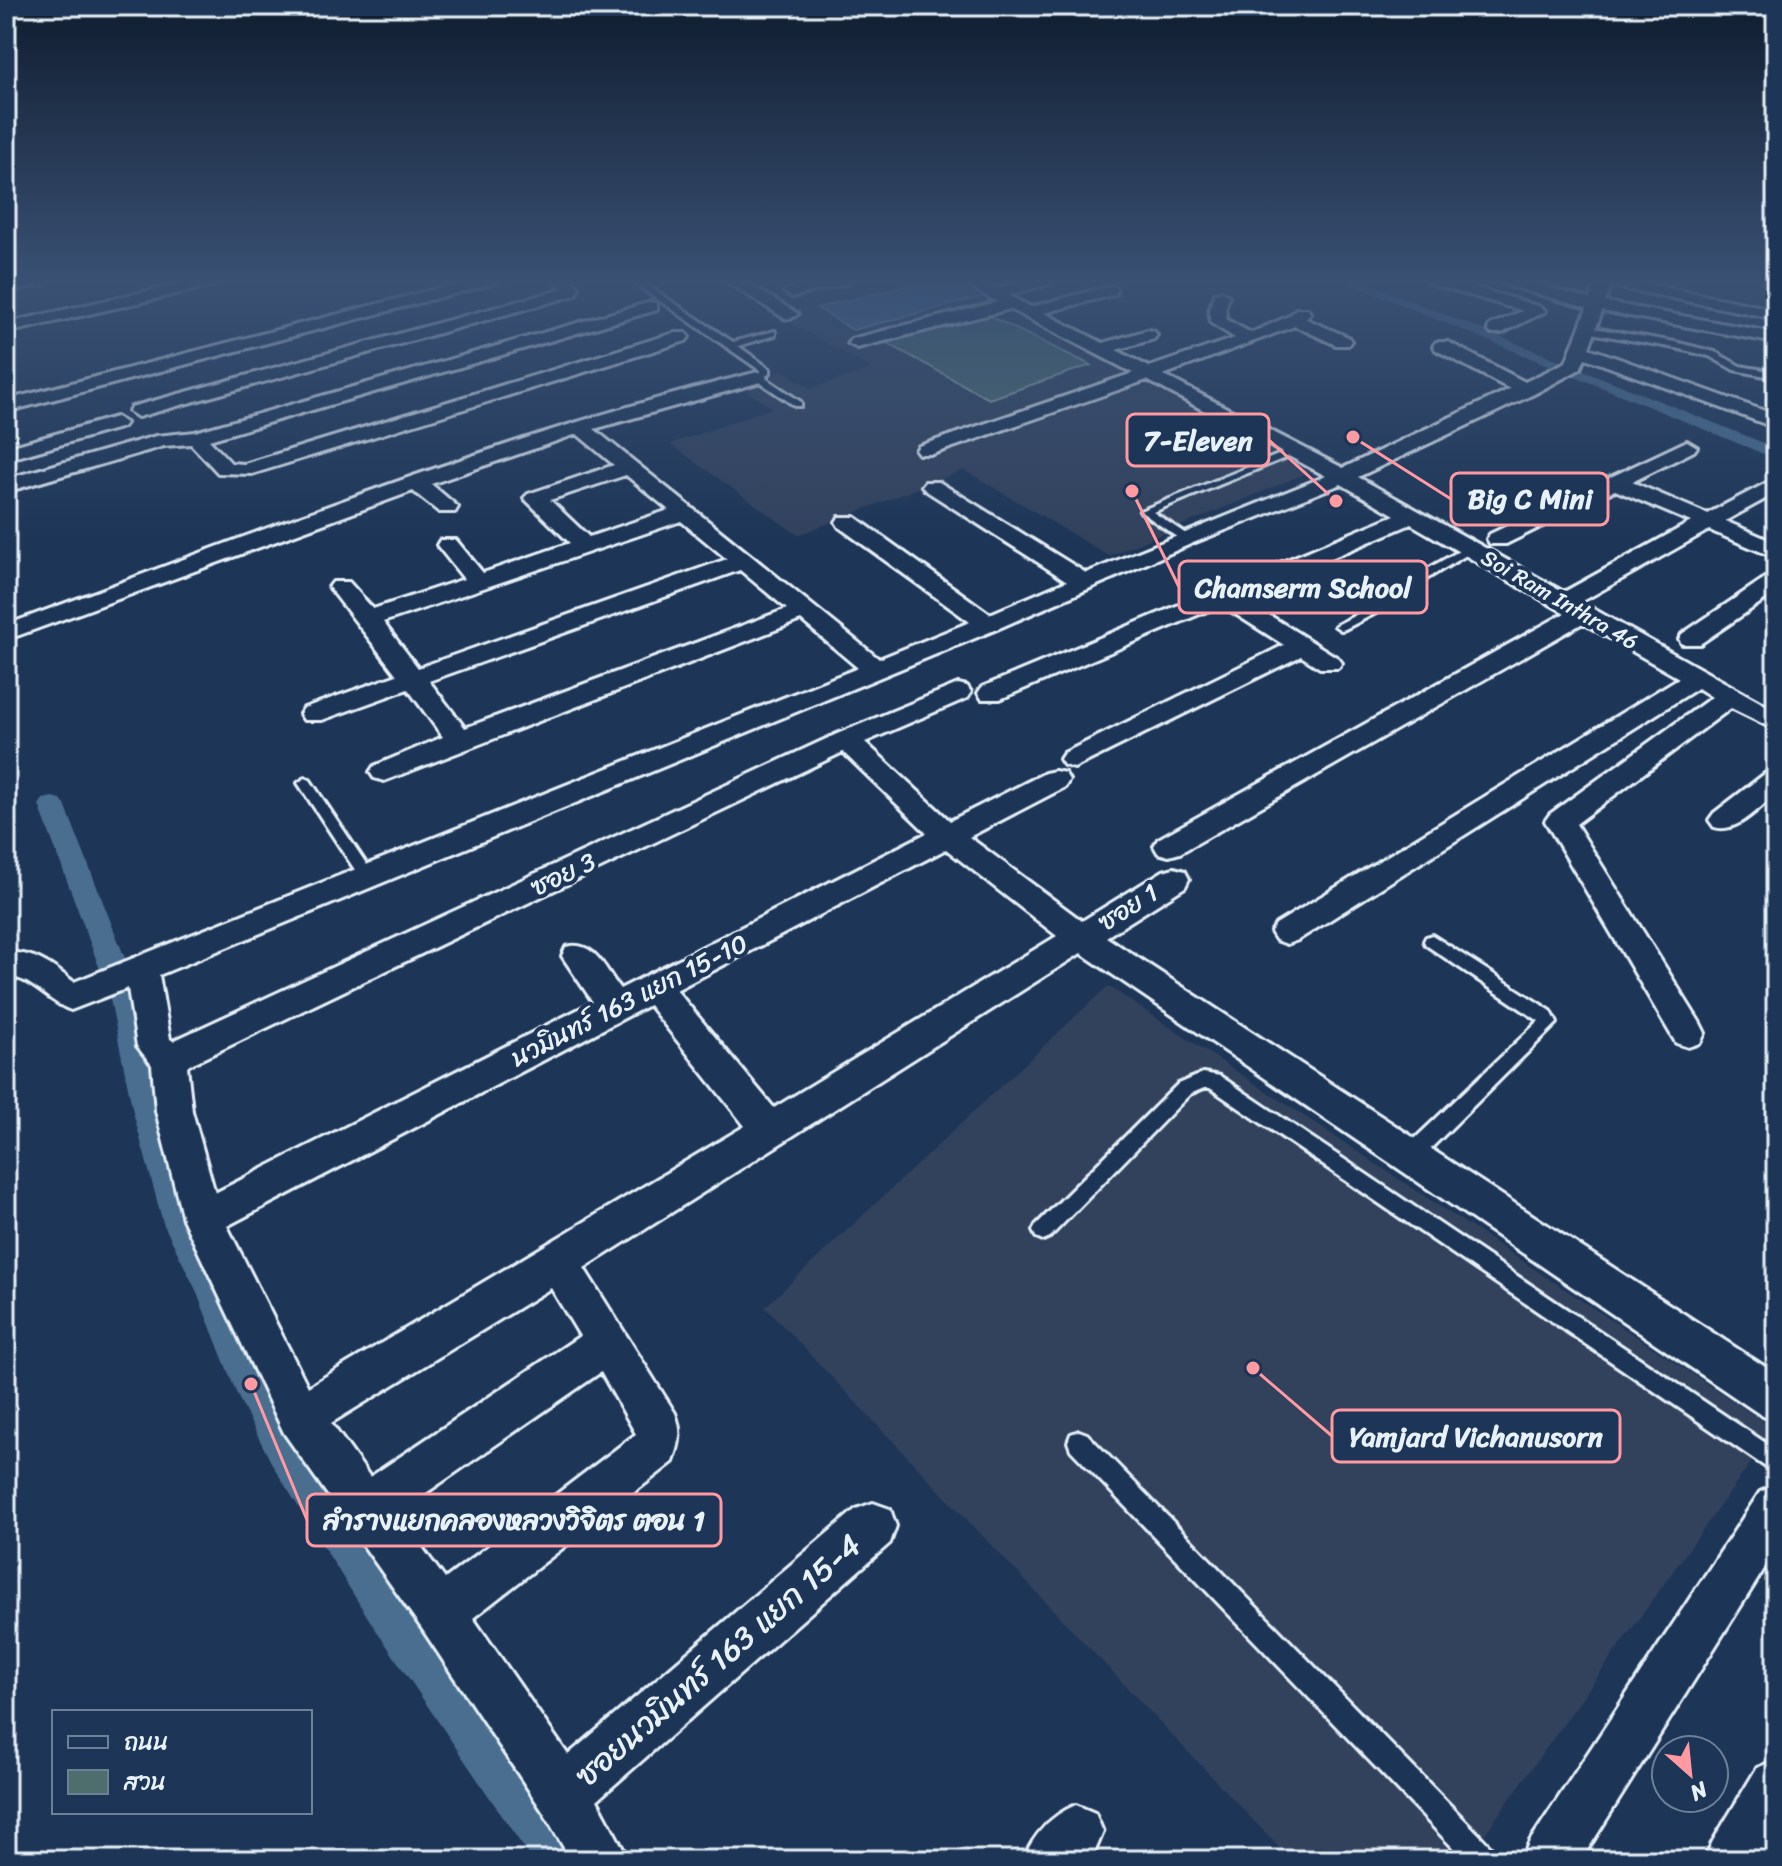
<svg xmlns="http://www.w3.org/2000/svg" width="1782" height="1866" font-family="Sriracha,'Playpen Sans Thai',sans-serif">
<rect width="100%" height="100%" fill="#1d3557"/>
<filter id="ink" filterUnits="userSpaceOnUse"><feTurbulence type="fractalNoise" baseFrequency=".0125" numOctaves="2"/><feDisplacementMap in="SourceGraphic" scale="16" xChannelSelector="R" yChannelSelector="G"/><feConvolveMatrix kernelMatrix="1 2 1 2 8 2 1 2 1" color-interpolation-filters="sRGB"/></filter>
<g filter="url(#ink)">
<g fill="#32435d">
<path d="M925,280H962L1319,468L1109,556L964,470L798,535L670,444L772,408L735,384L782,370L811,388L872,369L777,315Z"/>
<path d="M1108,986L1775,1429L1466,1860H1291L765,1307Z"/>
</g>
<path fill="#4e6e6e" stroke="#9bb0b3" stroke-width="2" d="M983,313L1091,365L989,399L885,342Z"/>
<path fill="#486e90" stroke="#88a2ba" stroke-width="2" d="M931,280H955L986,296L853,330L817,308Z"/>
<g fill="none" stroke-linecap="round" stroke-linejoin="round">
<g fill="#486e90" fill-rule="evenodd">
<path d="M1341,280H1360L1776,448V459Z"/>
<path d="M52,797L61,799L65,805L139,994L165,1112L196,1220L223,1270L264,1371L301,1438L402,1594L578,1843L585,1860H532L372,1624L273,1466L238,1397L195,1288L163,1223L133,1112L109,994L39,805L43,799Z"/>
</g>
<defs>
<g id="lane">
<path d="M630,280H639L733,342L775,331V335L738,346L770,369V373L764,377L801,402V406H795L755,379V375L761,371Z"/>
<path d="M1762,280H1776V284L1763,282Z"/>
<path d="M1588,327L1675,342L1715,352L1740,366L1776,372V378L1734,370L1709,356L1675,348L1585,332V328Z"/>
<path d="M1293,449L1302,451L1153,512L1189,536V540H1181L1140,511Z"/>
<path d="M1468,546L1478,548L1425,580L1422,589L1345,629L1341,630L1335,626L1412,585L1415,576Z"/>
<path d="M305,778L310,780L373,874L376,878L373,882H363L298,783Z"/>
<path d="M1432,935L1551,1011L1557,1023L1417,1162L1410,1164L1403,1162L1401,1156L1403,1150L1539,1021L1426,945L1424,941L1426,937Z"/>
<path d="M1203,1073L1220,1076L1776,1450V1474L1210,1088H1204L1190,1094L1050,1237L1043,1240L1036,1237L1033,1231L1036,1225L1178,1084Z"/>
<path d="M1079,1431L1087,1434L1494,1850L1498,1860H1465L1071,1450L1068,1442L1071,1434Z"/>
</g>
<g id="street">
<path d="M18,280H49L47,283L6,292V282Z"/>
<path d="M196,280H224L216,285L6,333V323Z"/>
<path d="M470,280H496L494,283L6,412V400Z"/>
<path d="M552,280H571L579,287L576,295L145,415L138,417L129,411L131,407L563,289Z"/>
<path d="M724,280H743L798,314L790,319L784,318Z"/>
<path d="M823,280H850L848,283L792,297L784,292L786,289Z"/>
<path d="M959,280H979L995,288L1029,280H1056L1054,283L1008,295L1031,307L1110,286L1116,288V294L1044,313L1103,343L1148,330L1154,331L1157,335L1154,339L1116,350L1149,367L1235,338L1211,323L1209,310L1215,293L1221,291L1229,296L1225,310L1227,320L1251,333L1289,316L1296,309H1308L1310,313L1306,319L1348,337L1351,341L1348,345H1336L1295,326L1163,375L1343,468L1510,389L1436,350L1433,346L1436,342H1448L1525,382L1566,362L1587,308L1499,283L1497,280H1522L1590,299L1596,280H1628L1773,309L1775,312L1767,317L1611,286L1605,302L1776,333V343L1602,311L1589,348L1776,415V428L1585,358L1580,369L1534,394L1358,477L1564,592L1691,522L1615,490L1506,544H1490L1487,539L1490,534L1687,441L1697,447L1694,451L1632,482L1707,514L1776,478V493L1725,521L1776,543V558L1709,530L1581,602L1776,711V730L1731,708L1576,824L1700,1023L1705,1033L1700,1043L1688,1047L1676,1043L1545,821L1550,814L1712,697L1698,688L1298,940L1287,944L1276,940L1271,932L1276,924L1679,678L1583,623L1180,853L1169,856L1158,853L1154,846L1158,839L1565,613L1411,524L1240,597L1338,658L1342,663L1338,668H1320L1301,656L1074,768L1064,765L1060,759L1064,753L1284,645L1221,605L1000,699H982L978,693L982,687L1395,515L1341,484L1193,543L997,629L159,975L170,1039L173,1041L837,734L958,684L967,686L971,692L967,698L865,742L950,821L1045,773L1055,771L1065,773L1069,780L1065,787L969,837L1082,921L1163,871L1174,868L1185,871L1189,879L1185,887L1106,937L1776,1374V1422L1761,1415L1081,953L584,1268L675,1413C682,1432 680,1443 673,1462L473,1618L568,1755L856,1509L873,1503L890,1509L896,1526L890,1543L597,1800L629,1860H571L544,1813L423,1630L284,1433L183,1219L156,1111L152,1065L137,1046L128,988L71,1010C47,1002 32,976 6,977V953C34,951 52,966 74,982L858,668L801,620L384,781L374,778L370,772L374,766L443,737L408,689L322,720H304L300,714L304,708L397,675L333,592L329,587L333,582H349L373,609L464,579L437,545L440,540H456L483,573L570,543L524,498L528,494L614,465L577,434L431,484L458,507L455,512H439L413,491L6,640V625C254,534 501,435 758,372L767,377L764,381L594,429L879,659L970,622L839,527L836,522L839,517H855L990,614L1067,581L925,490L922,486L925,482H939L1086,573L1326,476L1147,380L933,454H919L916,450L919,446L1133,373L1010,309L857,348L848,343L851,339L997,302ZM626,475L669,510L589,537L550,500ZM681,521L727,559L418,668L383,622ZM740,570L787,609L465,728L429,681ZM843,752L927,833L620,989C605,969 594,939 566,947L562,956L593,1002L215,1193L192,1111L187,1066ZM946,849L1057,936L774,1108L676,990ZM649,1005L745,1126L308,1387L227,1226ZM551,1288L580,1336L370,1477L331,1423ZM601,1372L636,1434L445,1579L397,1513Z"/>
<path d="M1427,280H1451L1538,306L1546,311L1502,333H1490L1488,329L1490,325L1523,311L1429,283Z"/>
<path d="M651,302L657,304V310L209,440L231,463L244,464L674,333H686L689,337L686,341L252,474L218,473L191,444L164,446L6,492V479L156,436L195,432Z"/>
<path d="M116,417L126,423L123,427L6,460V448Z"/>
<path d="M1776,574V592L1700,644H1682L1679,639L1682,634L1768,576Z"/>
<path d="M1776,771V794C1758,808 1737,834 1714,827L1709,820L1714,813L1766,773Z"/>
<path d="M1776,1485V1550L1581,1860H1521L1530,1841L1760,1492Z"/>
<path d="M1776,1760V1838L1763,1860H1704L1713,1841L1757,1768Z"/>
<path d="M1076,1805L1095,1813L1103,1832L1095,1851L1088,1860H1023C1034,1834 1050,1816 1076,1805Z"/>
</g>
</defs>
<use href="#lane" stroke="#e8f1f8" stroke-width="6"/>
<use href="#street" stroke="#e8f1f8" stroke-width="6"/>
<use href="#lane" fill="#1d3557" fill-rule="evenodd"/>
<use href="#street" fill="#1d3557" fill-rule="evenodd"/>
</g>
</g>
<linearGradient id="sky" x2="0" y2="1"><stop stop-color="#101d30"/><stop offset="0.52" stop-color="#3a5174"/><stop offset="1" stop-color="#3a5174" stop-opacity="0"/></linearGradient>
<rect width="1782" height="541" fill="url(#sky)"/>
<g text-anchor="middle" stroke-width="8" stroke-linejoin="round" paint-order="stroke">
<g font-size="22" fill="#e8f1f8" stroke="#1d3557">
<text transform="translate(1560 599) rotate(30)" y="8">Soi Ram Inthra 46</text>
</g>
<g font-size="26" fill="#e8f1f8" stroke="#1d3557">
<text transform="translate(563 874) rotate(-25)" y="9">ซอย 3</text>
<text transform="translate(1128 907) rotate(-32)" y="9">ซอย 1</text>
<text transform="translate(629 1000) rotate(-27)" y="9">นวมินทร์ 163 แยก 15-10</text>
</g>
<g font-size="32" fill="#e8f1f8" stroke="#1d3557">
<text transform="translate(718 1660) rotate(-41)" y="11">ซอยนวมินทร์ 163 แยก 15-4</text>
</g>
</g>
<path fill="none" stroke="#ff9aa2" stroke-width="3" d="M1336 501L1269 440M1353 437L1451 499M1132 491L1179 587M1253 1368L1332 1436M251 1384L307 1520"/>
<g fill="#ff9aa2" stroke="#1d3557" stroke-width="3">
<circle cx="1336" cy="501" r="8"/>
<circle cx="1353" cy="437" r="8"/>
<circle cx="1132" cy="491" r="8"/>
<circle cx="1253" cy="1368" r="8"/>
<circle cx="251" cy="1384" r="8"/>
</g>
<g fill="#1d3557" stroke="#ff9aa2" stroke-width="3">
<rect x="1127" y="414" width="142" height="52" rx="8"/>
<rect x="1451" y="473" width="157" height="52" rx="8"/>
<rect x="1179" y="561" width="248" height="52" rx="8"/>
<rect x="1332" y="1410" width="288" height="52" rx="8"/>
<rect x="307" y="1494" width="414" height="52" rx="8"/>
</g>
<g font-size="28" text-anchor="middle" font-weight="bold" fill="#e8f1f8">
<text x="1198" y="450">7-Eleven</text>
<text x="1530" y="508">Big C Mini</text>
<text x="1303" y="597">Chamserm School</text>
<text x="1476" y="1446">Yamjard Vichanusorn</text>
<text x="514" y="1530">ลำรางแยกคลองหลวงวิจิตร ตอน 1</text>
</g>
<rect width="1782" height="1866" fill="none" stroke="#1d3557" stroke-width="32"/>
<rect x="16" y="16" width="1750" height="1834" fill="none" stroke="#e8f1f8" stroke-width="3" filter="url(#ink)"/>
<rect x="52" y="1710" width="260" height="104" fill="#1d3557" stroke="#6e8097" stroke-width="2"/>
<rect x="68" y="1736" width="40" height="12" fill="#1d3557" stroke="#6e8097" stroke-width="2"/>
<text x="124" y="1750" font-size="24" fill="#e8f1f8">ถนน</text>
<rect x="68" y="1770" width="40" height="24" fill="#4e6e6e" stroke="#6e8097" stroke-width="2"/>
<text x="124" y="1790" font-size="24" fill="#e8f1f8">สวน</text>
<g transform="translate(1690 1774) rotate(153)"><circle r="38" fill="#1d3557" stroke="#6e8097" stroke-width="2"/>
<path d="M0-6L14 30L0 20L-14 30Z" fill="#ff9aa2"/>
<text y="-12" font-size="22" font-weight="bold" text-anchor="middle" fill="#e8f1f8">N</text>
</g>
</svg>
